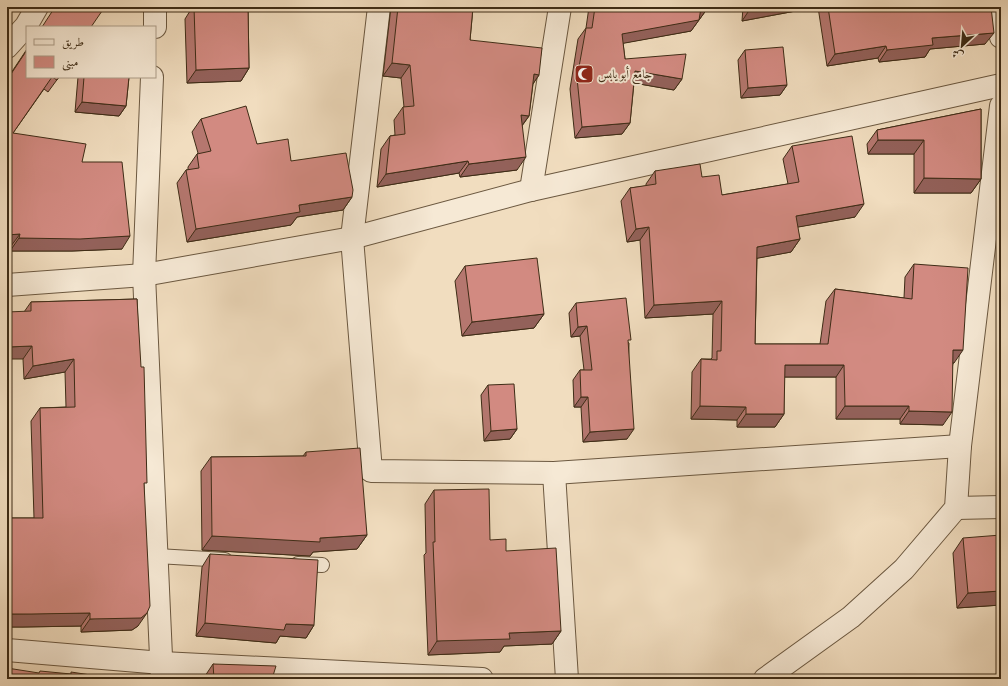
<svg xmlns="http://www.w3.org/2000/svg" width="1008" height="686" font-family="'IM FELL English',Amiri,serif">
<rect width="100%" height="100%" fill="#f1ddbf"/>
<filter id="stains"><feTurbulence type="fractalNoise" baseFrequency=".005" numOctaves="4"/><feColorMatrix values="0 0 0 0 .2 0 0 0 0 .09 0 0 0 0 .02 0 0 0 .5 -.17"/></filter>
<radialGradient id="worn" r=".72"><stop offset=".6" stop-color="#630" stop-opacity="0"/><stop offset="1" stop-color="#630" stop-opacity=".3"/></radialGradient>
<g fill="none" stroke-linecap="round" stroke-linejoin="round">
<defs>
<g id="service">
<path d="M157,556L225,560"/>
<path d="M298,564L322,565"/>
</g>
<g id="minor">
<path d="M379,7L352,238L371,471L554,473L960,446"/>
<path d="M999,7L1001,37"/>
<path d="M155,27V7"/>
<path d="M7,47L26,26L37,7"/>
<path d="M152,77L144,275L162,679"/>
<path d="M531,190L560,7"/>
<path d="M554,473L567,679"/>
<path d="M956,508L1001,507"/>
<path d="M7,650L162,663L482,679"/>
<path d="M765,679L851,617L904,569L956,508L960,446L1001,106"/>
</g>
<path id="tertiary" d="M7,285L144,275L352,238L531,190L1001,85"/>
</defs>
<use href="#service" stroke="#6b5840" stroke-width="16"/>
<use href="#minor" stroke="#6b5840" stroke-width="24"/>
<use href="#tertiary" stroke="#6b5840" stroke-width="24"/>
<use href="#service" stroke="#f6e9d5" stroke-width="14"/>
<use href="#minor" stroke="#f6e9d5" stroke-width="22"/>
<use href="#tertiary" stroke="#f6e9d5" stroke-width="22"/>
</g>
<g fill="#b5776f" stroke="#3e2c16">
<path d="M190,7H248L249,68L241,81L187,83L185,19L190,11Z"/>
<path d="M391,7H485L483,10L473,8L470,40L539,75L533,84L529,116L522,126L517,170L460,177L459,173L377,187L381,149L390,136L395,135L394,120L403,107H404L401,78L383,76Z"/>
<path d="M589,7H707V9L691,31L623,43L625,59L682,79L674,90L634,83L630,123L622,134L575,138L570,89L578,39L586,28Z"/>
<path d="M743,7H817L742,21Z"/>
<path d="M818,7H991L985,44L930,49L925,57L879,62L878,58L827,66Z"/>
<path d="M27,49V77H59L48,92L44,89L13,133L82,162L122,249L72,251H10L11,246V73Z"/>
<path d="M745,50L787,85L780,95L741,98L738,60Z"/>
<path d="M78,77H129L126,106L119,116L75,112Z"/>
<path d="M981,109V179L971,193H914V154H868L867,144L877,130Z"/>
<path d="M201,119L257,144L291,161L352,197L343,210L297,217L291,225L187,242L177,183L186,170H188V167L197,154L198,153L192,132Z"/>
<path d="M792,146L855,217L797,227L800,239L791,252L757,258L755,344H820L826,301L835,289L904,298L905,277L914,264L954,363H953L943,425L900,424V419H836V377H784V414L775,427H737V420L691,419L692,372L701,359H711L712,358L713,314L645,318L640,240L627,242L621,201L630,188L646,186V184L655,171L702,177L722,195L788,184L783,159Z"/>
<path d="M465,266L544,314L534,328L462,336L455,281Z"/>
<path d="M137,299L144,487L138,626L132,630L81,632V626L23,627H7V518H34L31,421L40,408L66,407L65,372L24,379L23,359L24,312L31,302Z"/>
<path d="M576,303L629,343L627,439L583,442L581,407H574L573,380L580,370H584L580,336L571,337L569,313Z"/>
<path d="M488,385L517,429L510,439L484,441L481,395Z"/>
<path d="M306,452L367,535L357,549L313,552L310,556L202,550L201,471L211,457L303,456Z"/>
<path d="M434,490L490,540L506,551L561,631L552,644L504,646L500,652L428,655L424,555L426,553L425,504Z"/>
<path d="M963,538L1001,605L957,608L953,553Z"/>
<path d="M210,554L314,625L306,638L280,636L276,643L196,636L202,567Z"/>
<path d="M213,664L272,679H203Z"/>
</g>
<g fill="#93615a" stroke="#3e2c16">
<path d="M468,7H485L483,10Z"/>
<path d="M763,7H817L742,21L750,9Z"/>
<path d="M701,8L707,9L691,31L614,45L622,34Z"/>
<path d="M994,33L985,44L930,49L925,57L879,62L887,50L932,38Z"/>
<path d="M886,46L878,58L827,66L835,54Z"/>
<path d="M392,63L410,65L401,78L383,76Z"/>
<path d="M249,68L241,81L187,83L196,70Z"/>
<path d="M635,71L682,79L674,90L628,82Z"/>
<path d="M534,74L539,75L530,88Z"/>
<path d="M787,85L780,95L741,98L748,88Z"/>
<path d="M82,102L126,106L119,116L75,112Z"/>
<path d="M521,115L529,116L520,128Z"/>
<path d="M630,123L622,134L575,138L582,127Z"/>
<path d="M878,140H924L914,154H868Z"/>
<path d="M526,157L517,170L460,177L469,164Z"/>
<path d="M468,161L459,173L377,187L386,174Z"/>
<path d="M924,178L981,179L971,193H914Z"/>
<path d="M352,197L343,210L297,217L291,225L187,242L196,229L299,205Z"/>
<path d="M864,204L855,217L787,229L796,216Z"/>
<path d="M649,227L640,240L627,242L636,229Z"/>
<path d="M20,234L11,246L7,247V235Z"/>
<path d="M130,236L122,249L72,251H10L19,238Z"/>
<path d="M800,239L791,252L748,260L757,247Z"/>
<path d="M722,301L713,314L645,318L654,305Z"/>
<path d="M544,314L534,328L462,336L472,322Z"/>
<path d="M587,326L580,336L571,337L578,327Z"/>
<path d="M32,346L23,359H7V347Z"/>
<path d="M953,350H963L954,363L945,362Z"/>
<path d="M74,359L65,372L24,379L33,366Z"/>
<path d="M785,365H844L836,377H776Z"/>
<path d="M581,397H588L581,407H574Z"/>
<path d="M700,406L746,407L737,420L691,419Z"/>
<path d="M845,406H909L900,419H836Z"/>
<path d="M909,411L952,412L943,425L900,424Z"/>
<path d="M746,414H784L775,427H737Z"/>
<path d="M517,429L510,439L484,441L491,431Z"/>
<path d="M634,429L627,439L583,442L590,432Z"/>
<path d="M367,535L357,549L313,552L310,556L202,550L212,536L320,538Z"/>
<path d="M1001,591V605L957,608L968,593Z"/>
<path d="M90,613L81,626L23,627H7V614Z"/>
<path d="M147,613L138,626L132,630L81,632L90,619Z"/>
<path d="M205,623L286,624L314,625L306,638L280,636L276,643L196,636Z"/>
<path d="M561,631L552,644L504,646L500,652L428,655L437,641L509,633Z"/>
</g>
<g fill="#d28a81" stroke="#3e2c16">
<path d="M55,7H95L102,11L91,27H42Z"/>
<path d="M194,7H248L249,68L196,70Z"/>
<path d="M398,7H473L470,40L542,48L539,75L534,74L529,116L521,115L526,157L469,164L468,161L386,174L390,136L405,134L403,107L414,106L410,65L392,63Z"/>
<path d="M595,7H707V9L701,8L699,20L622,34L625,59L686,54L682,79L635,71L630,123L582,127L577,78L586,28H592Z"/>
<path d="M750,7H763L750,9Z"/>
<path d="M828,7H991L994,33L932,38L933,45L887,50L886,46L835,54Z"/>
<path d="M783,47L787,85L748,88L745,50Z"/>
<path d="M27,50V77H52L13,133L86,144L82,162H122L130,236L80,239L19,238L20,234L7,235V75L9,72L11,74Z"/>
<path d="M52,77H59L57,80Z"/>
<path d="M84,77H129L126,106L82,102Z"/>
<path d="M246,106L257,144L288,139L291,161L346,153L353,190L352,197L299,205L300,212L196,229L186,170L199,168L197,154L211,151L201,119Z"/>
<path d="M981,109V179L924,178V140H878L877,130Z"/>
<path d="M852,136L864,204L796,216L800,239L757,247L755,344H828L835,289L912,299L914,264L968,268L963,350H953L952,412L909,411V406H845L844,365H785L784,414H746V407L700,406L701,359L717,360V351H721L722,301L654,305L649,227L636,229L630,188L656,184L655,171L700,164L702,177L719,175L722,195L799,182L792,146Z"/>
<path d="M537,258L544,314L472,322L465,266Z"/>
<path d="M626,298L631,340H628L634,429L590,432L588,397H581L580,370H592L587,326L578,327L576,303Z"/>
<path d="M137,299L141,367H144L147,483H144L150,606L147,613L141,618L90,619V613L32,614H7V518H43L40,408L75,407L74,359L33,366L32,346L7,347V312L31,311V302Z"/>
<path d="M514,384L517,429L491,431L488,385Z"/>
<path d="M360,448L367,535L320,538V542L212,536L211,457L306,456V452Z"/>
<path d="M489,489L490,540L506,539V551L556,548L561,631L509,633L510,639L437,641L433,542H435L434,490Z"/>
<path d="M1001,535V591L968,593L963,538Z"/>
<path d="M210,554L318,560L314,625L286,624L284,630L205,623Z"/>
<path d="M213,664L276,666L272,679H214Z"/>
<path d="M7,668L39,673L40,671L71,674V672L117,679H7Z"/>
</g>
<defs>
<symbol id="mosque-square" viewBox="-11 -11 22 22"><rect x="-9" y="-9" width="18" height="18" rx="4" fill="#8f2418" stroke="#f6e9d5"/><path d="M3.5-4.9A6 6 0 1 0 3.5 4.9A5 5 0 1 1 3.5-4.9Z" fill="#fff"/></symbol>
</defs>
<g fill-rule="evenodd">
<use href="#mosque-square" x="573" y="63" width="22" height="22"/>
</g>
<g text-anchor="middle" stroke-width="4" stroke-linejoin="round" paint-order="stroke">
<g font-size="12" fill="#3e2c16" stroke="#f6e9d5" text-anchor="start">
<text x="598" y="78">جامع أبو يابس</text>
</g>
</g>
<rect width="1008" height="686" fill="none" stroke="#f1ddbf" stroke-width="24"/>
<rect x="8" y="8" width="992" height="670" fill="none" stroke="#3e2c16" stroke-width="2"/>
<rect x="12" y="12" width="984" height="662" fill="none" stroke="#3e2c16"/>
<rect x="26" y="26" width="130" height="52" fill="#f6e9d5" stroke="#ac9d89"/>
<rect x="34" y="39" width="20" height="6" fill="#f6e9d5" stroke="#ac9d89"/>
<text x="62" y="46" font-size="12" fill="#3e2c16">طريق</text>
<rect x="34" y="56" width="20" height="12" fill="#d28a81" stroke="#ac9d89"/>
<text x="62" y="66" font-size="12" fill="#3e2c16">مبنى</text>
<g transform="translate(962 46) rotate(206)" stroke="#f6e9d5" stroke-width="3" paint-order="stroke">
<path d="M0-3L7 15L0 10L-7 15Z" fill="#3e2c16"/>
<text y="-6" font-size="11" font-weight="bold" text-anchor="middle" fill="#3e2c16">ش</text>
</g>
<rect width="100%" height="100%" filter="url(#stains)"/>
<rect width="100%" height="100%" fill="url(#worn)"/>
</svg>
